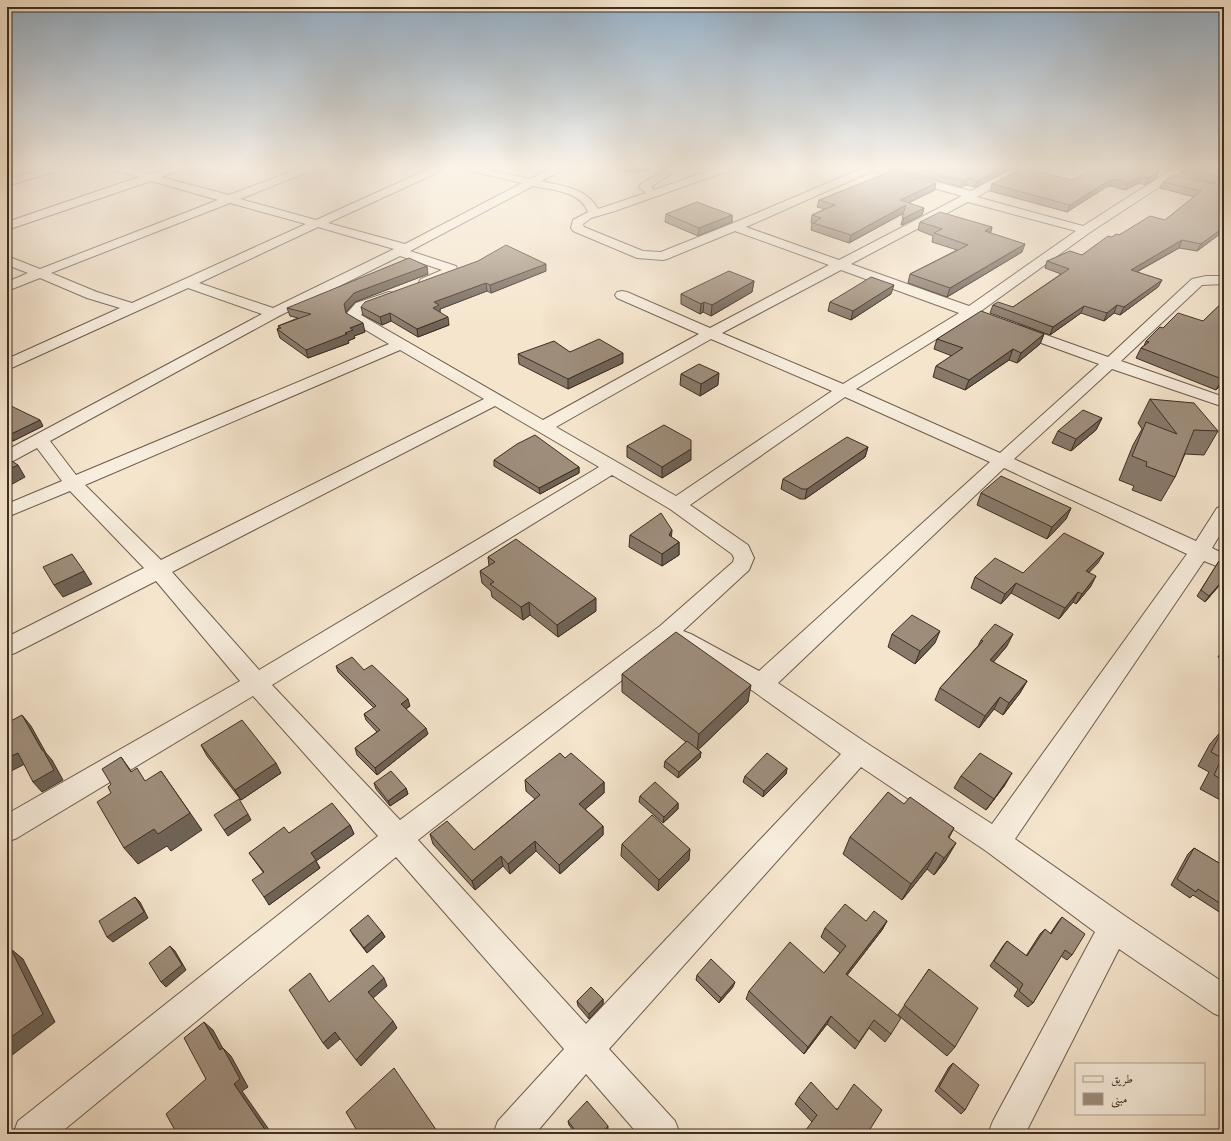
<svg xmlns="http://www.w3.org/2000/svg" width="1231" height="1141" font-family="Alegreya,Amiri,serif">
<rect width="100%" height="100%" fill="#f5e5cd"/>
<filter id="stains"><feTurbulence type="fractalNoise" baseFrequency=".005" numOctaves="4"/><feColorMatrix values="0 0 0 0 .2 0 0 0 0 .09 0 0 0 0 .02 0 0 0 .5 -.17"/></filter>
<radialGradient id="worn" r=".72"><stop offset=".6" stop-color="#630" stop-opacity="0"/><stop offset="1" stop-color="#630" stop-opacity=".3"/></radialGradient>
<g fill="none" stroke-linecap="round" stroke-linejoin="round">
<defs>
<g id="minor">
<path d="M46,168H61L60,170L7,186V180Z"/>
<path d="M112,168H128L150,174L168,168H182L181,170L161,177L229,195L300,168H314L313,170L240,199L316,220L431,168H444L443,170L328,223L405,244L522,183L466,170L465,168H482L530,179L552,168H564L563,170L541,181C563,186 587,188 598,209L646,193L639,187L640,185L667,168H679L651,187L654,190L717,168H731L730,170L615,211L591,218L583,224L584,227L643,251L661,252L731,224L863,168H883L971,191L1014,168H1026L1025,170L977,197L1083,226L1174,168H1186L1185,170L1089,233L981,311L986,315L984,318L979,319L972,317L856,389L1000,453L1099,364L1011,332L1009,329L1011,326L1016,325L1021,326L1108,357L1192,279L1206,276H1224V284L1202,285L1121,361L1224,397V407L1112,369L1014,459L1196,541L1217,508L1224,506V528L1212,548L1224,554V569L1204,561L1015,839L1125,916L1224,983V1018L1213,1013L1119,949L1025,1134H988L993,1121L1095,932L986,851L861,767L609,1049L675,1121L680,1134H638L586,1074L535,1134H493L498,1121L564,1049L396,857L59,1134H13L18,1121L378,836L253,696L17,838L7,842V814L240,681L156,581L15,653L7,656V637L144,568L70,491L7,517V504L62,481L37,448L13,461L7,462V450L262,314L188,288L7,370V359L120,308L87,298L40,278L7,291V282L28,273L7,265V256L40,269L218,200L151,181L7,230V222L139,177L113,170ZM872,171L962,196L839,260L746,227ZM533,186C552,190 580,191 588,212L573,220L571,228L573,231L637,258L663,260L667,259L735,231L829,265L710,328L627,292L622,291L617,292L615,295L617,298L699,334L543,420L361,315L366,309L394,299L396,296L394,293L389,292L356,303L347,313L349,320L389,344L76,475L50,441L279,316L400,256L442,270L421,279L419,282L421,285H431L456,274L458,271L456,266L410,251ZM968,202L1076,231L969,306L851,264ZM230,203L306,224L132,303L97,292L51,273ZM318,227L394,249L273,308L199,283ZM841,270L959,313L843,384L722,333ZM711,339L832,391L676,496L556,427ZM400,350L484,399L161,560L85,485ZM845,397L990,462L759,671L691,634L683,631L749,570L754,558L748,545L690,505ZM495,406L599,467L259,670L172,572ZM1004,468L1187,554L992,824L868,744L778,683ZM612,475L670,509L732,554L734,558L733,562L660,626L400,820L272,685ZM672,641L675,646L753,691L841,754L586,1024L418,840Z"/>
</g>
</defs>
<use href="#minor" stroke="#6c5c4d" stroke-width="2"/>
<use href="#minor" fill="#f8eede" fill-rule="evenodd"/>
</g>
<g fill="#88796a" stroke="#3f2e22">
<path d="M612,168H652L647,171L642,170L637,173Z"/>
<path d="M891,168H1007L1006,171L975,187L966,185L961,187Z"/>
<path d="M1152,168H1172L1167,170Z"/>
<path d="M1183,168H1224V186L1180,174Z"/>
<path d="M1159,171L1156,178L1145,185L1139,183L1125,190L1111,186L1106,187L1067,212L990,191L992,184L1072,180Z"/>
<path d="M1163,182L1224,186V231L1197,251L1179,248L1137,272L1162,280L1158,287L1120,315L1114,313L1104,321L1081,313L1050,335L990,313L993,305L1013,307L1061,274L1045,268L1047,261L1082,255L1112,237L1165,220L1194,197L1160,188Z"/>
<path d="M935,190L908,203L924,208L922,215L902,225H901L904,213L849,243L811,230L812,223H811L812,215L825,209L817,207L819,200Z"/>
<path d="M666,214L732,215V222L698,236L665,222Z"/>
<path d="M920,222L992,227L990,233L1022,252L947,297L908,283L910,274L957,250L932,242L933,236L918,230Z"/>
<path d="M546,271L491,293L487,291L440,309V312L449,325L418,337L391,321L382,325L363,315L361,307Z"/>
<path d="M428,274L355,302L346,312V313L365,332L354,336L355,338L348,341L349,343L308,358L280,338L277,329L279,328L278,326L298,318L290,316L287,308Z"/>
<path d="M754,281L752,292L711,316L703,312L700,314L681,304V294Z"/>
<path d="M891,294L851,320L828,311L830,302Z"/>
<path d="M1224,301V386L1221,385L1216,390L1136,358L1141,348L1144,346L1146,341L1163,328L1203,321Z"/>
<path d="M1044,334L1040,344L1017,363L1009,360L965,390L933,377L936,366L952,356L934,349L937,339Z"/>
<path d="M570,352L623,363L568,389L519,364L518,354Z"/>
<path d="M681,374L718,385L700,396L680,385Z"/>
<path d="M1150,399L1218,431L1204,455L1185,454L1175,477L1161,501L1132,490L1134,486L1119,480L1133,445L1142,429L1138,423Z"/>
<path d="M7,406L43,426L13,441L7,438Z"/>
<path d="M1102,418L1096,430L1071,451L1052,443L1058,431Z"/>
<path d="M627,446L691,460L662,478L627,457Z"/>
<path d="M868,447L865,457L805,499H800L781,489L783,479Z"/>
<path d="M494,460L579,467V473L540,494L494,466Z"/>
<path d="M981,493L1071,508L1066,519L1047,539L977,505Z"/>
<path d="M630,535L671,537L679,542V555L662,566L629,547Z"/>
<path d="M488,557L596,611L558,637L530,615L523,620L492,597L491,591L482,583L480,571L489,566Z"/>
<path d="M1219,561L1224,562V580L1205,602L1197,596Z"/>
<path d="M1098,563L1089,572L1091,586L1076,604L1073,602L1059,619L1011,593L1001,604L971,588L975,577L1023,573Z"/>
<path d="M892,634L935,643L915,664L888,647Z"/>
<path d="M981,640L1007,646L993,662L1027,681L1020,693L1003,715L994,709L979,728L935,700L940,688L978,646Z"/>
<path d="M1224,647V660L1218,657Z"/>
<path d="M336,666L364,670L410,706L406,709L428,734L377,775L357,755L355,748L377,732L366,720L364,714L374,708L338,672Z"/>
<path d="M622,674L748,702L698,750L701,752L700,758L678,778L664,767L665,761L686,742L622,692Z"/>
<path d="M1223,729L1224,730V799L1222,801L1200,789L1209,772L1198,766L1210,744Z"/>
<path d="M201,745L281,773L241,800L207,756Z"/>
<path d="M565,758L604,782V793L585,809L603,826V835L560,874L536,851L510,874L503,866L475,890L433,844L430,834L474,850L535,799L526,791L525,780Z"/>
<path d="M787,768L786,774L763,797L743,782L745,776Z"/>
<path d="M961,776L1005,785L986,810L954,788Z"/>
<path d="M374,783L406,788L408,794L390,806L376,789Z"/>
<path d="M640,796L678,803V809L663,823L639,802Z"/>
<path d="M904,804L954,828L949,838L946,860L934,875L927,869L902,900L843,854L850,837Z"/>
<path d="M350,825L354,834L316,861L320,868L269,905L263,872L249,853L289,833Z"/>
<path d="M622,844L689,860L658,891L621,856Z"/>
<path d="M1194,848L1224,866V915L1193,895L1190,898L1171,885L1188,854Z"/>
<path d="M1062,917L1072,955L1067,960L1061,956L1033,1003L1028,1007L1014,996L1018,989L990,966L1003,946L1007,941L1026,956L1040,934L1045,929L1050,934L1058,922Z"/>
<path d="M866,921H887L882,930L847,975L891,1034L885,1042L869,1028L855,1049L827,1024L804,1054L746,999L749,991L824,973L840,953L821,937L825,928Z"/>
<path d="M350,930L382,932L385,937L367,953L353,935Z"/>
<path d="M929,969L955,1047L947,1056L898,1015Z"/>
<path d="M697,975L733,987L719,1003L696,980Z"/>
<path d="M603,999V1004L589,1019L578,1006L577,1001Z"/>
<path d="M953,1063L965,1110L961,1114L935,1091L949,1067Z"/>
<path d="M799,1097L837,1109L882,1110L812,1122L795,1104Z"/>
<path d="M568,1121L608,1130L605,1134H576L569,1125Z"/>
</g>
<g fill="#6f6356" stroke="#3f2e22">
<path d="M637,168H642V170L637,173Z"/>
<path d="M647,168H652L647,171Z"/>
<path d="M1002,168H1007L1006,171L975,187L977,181Z"/>
<path d="M1168,168H1172L1167,170Z"/>
<path d="M1159,171L1156,178L1145,185L1148,178Z"/>
<path d="M1141,176L1139,183L1125,190L1128,183Z"/>
<path d="M968,178L966,185L961,187L963,181Z"/>
<path d="M1114,179L1111,186L1106,187L1067,212L1070,205L1109,181Z"/>
<path d="M936,183L935,190L898,208L900,200Z"/>
<path d="M906,205L904,213L849,243L851,235Z"/>
<path d="M924,208L922,215L902,225L904,218Z"/>
<path d="M732,215V222L698,236L699,228Z"/>
<path d="M992,227L990,236L985,231Z"/>
<path d="M1224,227V231L1197,251L1201,244Z"/>
<path d="M1182,240L1179,248L1127,277L1131,270Z"/>
<path d="M1025,244L1022,252L947,297L950,288Z"/>
<path d="M546,264V271L491,293L490,285Z"/>
<path d="M427,266L428,274L355,302L346,312L344,304L354,293Z"/>
<path d="M1162,280L1158,287L1120,315L1124,307Z"/>
<path d="M754,281L752,292L711,316L712,305Z"/>
<path d="M486,283L487,291L440,309V313L433,308L434,302Z"/>
<path d="M894,285L891,294L851,320L853,311Z"/>
<path d="M704,302L703,312L700,314L701,304Z"/>
<path d="M1117,305L1114,313L1104,321L1107,313Z"/>
<path d="M1084,306L1081,313L1050,335L1053,327Z"/>
<path d="M390,313L391,321L382,325L380,317Z"/>
<path d="M448,317L449,325L418,337L417,329Z"/>
<path d="M363,323L365,332L354,336L355,338L348,341L349,343L308,358L306,350L345,333L350,328Z"/>
<path d="M1044,334L1040,344L1017,363L1021,353Z"/>
<path d="M1013,349L1009,360L965,390L969,380Z"/>
<path d="M623,353V363L568,389V379Z"/>
<path d="M719,373L718,385L700,396L701,384Z"/>
<path d="M1224,377V379L1221,385L1216,390L1222,379Z"/>
<path d="M1102,418L1096,430L1071,451L1076,439Z"/>
<path d="M40,420L43,426L13,441L9,435Z"/>
<path d="M868,447L865,457L805,499L807,489Z"/>
<path d="M691,449V460L662,478V467Z"/>
<path d="M18,465L25,477L7,487V470Z"/>
<path d="M579,467V473L540,494L539,488Z"/>
<path d="M1071,508L1066,519L1047,539L1052,527Z"/>
<path d="M672,530L671,542L669,535Z"/>
<path d="M679,542V555L662,566V554Z"/>
<path d="M1104,553L1098,563L1081,581L1086,571Z"/>
<path d="M84,571L92,584L63,597L54,585Z"/>
<path d="M1096,576L1091,586L1076,604L1082,594Z"/>
<path d="M1224,579V580L1205,602L1209,596Z"/>
<path d="M1016,583L1011,593L1001,604L1005,594Z"/>
<path d="M1078,592L1073,602L1059,619L1065,608Z"/>
<path d="M596,598V611L558,637L557,625Z"/>
<path d="M529,602L530,615L523,620L521,607Z"/>
<path d="M940,631L935,643L915,664L920,651Z"/>
<path d="M1013,634L1007,646L985,672L990,660Z"/>
<path d="M1027,681L1020,693L1003,715L1009,703Z"/>
<path d="M751,685L748,702L697,751L699,734Z"/>
<path d="M1000,697L994,709L979,728L985,716Z"/>
<path d="M408,699L410,706L403,710L401,704Z"/>
<path d="M22,715L31,726L46,753L52,760L63,780L42,792L33,782L42,750Z"/>
<path d="M426,728L428,734L377,775L375,768Z"/>
<path d="M701,752L700,758L678,778L679,772Z"/>
<path d="M18,753L27,763L7,773V758Z"/>
<path d="M121,757L134,775L131,772Z"/>
<path d="M276,763L281,773L241,800L235,790Z"/>
<path d="M787,768L786,774L763,797L764,791Z"/>
<path d="M161,771L202,830L171,851L167,846L138,864L124,848Z"/>
<path d="M1012,773L1005,785L986,810L994,799Z"/>
<path d="M604,782V793L580,814L579,804Z"/>
<path d="M406,788L408,794L390,806L388,801Z"/>
<path d="M678,803V809L663,823L664,817Z"/>
<path d="M248,814L251,820L228,836L224,830Z"/>
<path d="M350,825L354,834L316,861L320,868L269,905L264,897L311,853Z"/>
<path d="M603,826V835L560,874L559,865Z"/>
<path d="M535,841L536,851L510,874L508,864Z"/>
<path d="M956,843L946,860L934,875L944,858Z"/>
<path d="M690,849L689,860L658,891L659,880Z"/>
<path d="M936,852L927,869L902,900L911,884Z"/>
<path d="M501,856L503,866L475,890L472,881Z"/>
<path d="M135,897L140,902L148,918L113,942L107,937Z"/>
<path d="M887,921L882,930L842,982L846,974Z"/>
<path d="M382,932L385,937L367,953L364,948Z"/>
<path d="M170,946L175,951L186,970L166,987L161,982Z"/>
<path d="M11,949L23,959L55,1022L7,1059V1040Z"/>
<path d="M384,978L387,986L372,999L368,992Z"/>
<path d="M735,982L733,987L719,1003L721,998Z"/>
<path d="M603,999V1004L589,1019V1014Z"/>
<path d="M831,1016L827,1024L804,1054L808,1047Z"/>
<path d="M393,1021L397,1028L361,1066L356,1060Z"/>
<path d="M204,1022L213,1030L228,1058L220,1050Z"/>
<path d="M335,1032L340,1039L328,1049L323,1043Z"/>
<path d="M223,1048L231,1056L248,1087L242,1091L272,1134H268L234,1084Z"/>
<path d="M608,1126V1130L605,1134H602Z"/>
</g>
<g fill="#9e8d7b" stroke="#3f2e22">
<path d="M915,168H1002L977,181L968,178L963,181Z"/>
<path d="M1023,168L1072,180L1094,168H1144L1159,171L1148,178L1141,176L1128,183L1114,179L1109,181L1070,205L992,184Z"/>
<path d="M1183,168H1224V178Z"/>
<path d="M892,171L936,183L900,200L924,208L904,218L902,217L906,205L851,235L813,223L821,218L812,215L835,205L819,200Z"/>
<path d="M1173,175L1224,186V227L1201,244L1182,240L1131,270L1162,280L1124,307L1117,305L1107,313L1084,306L1053,327L993,305L998,302L1013,307L1069,269L1047,261L1070,251L1082,255L1108,236L1112,237L1116,234L1119,235L1150,216L1165,220L1201,191L1163,182Z"/>
<path d="M697,202L732,215L699,228L666,214Z"/>
<path d="M940,212L992,227L985,231L1025,244L950,288L910,274L968,245L934,233L942,229L920,222Z"/>
<path d="M506,245L546,264L490,285L486,283L434,302L439,305L433,308L448,317L417,329L390,313L380,317L361,307L365,302L478,261Z"/>
<path d="M409,258L427,266L354,293L344,304L346,313L363,323L350,328L353,330L345,333L347,334L306,350L277,329L281,328L278,326L311,314L287,308Z"/>
<path d="M729,271L754,281L712,305L704,302L701,304L681,294Z"/>
<path d="M871,277L894,285L853,311L830,302Z"/>
<path d="M1224,301V377L1222,379L1141,348L1149,342L1146,341L1160,327L1163,328L1178,313L1203,321Z"/>
<path d="M981,311L1044,334L1021,353L1013,349L969,380L936,366L963,348L937,339Z"/>
<path d="M599,339L623,353L568,379L518,354L554,341L570,352Z"/>
<path d="M699,364L719,373L701,384L681,374Z"/>
<path d="M1150,399L1194,403L1218,431L1194,430L1175,477L1146,466L1147,462L1132,456L1146,422L1177,434Z"/>
<path d="M9,405L40,420L9,435L7,434V406Z"/>
<path d="M1083,410L1102,418L1076,439L1058,431Z"/>
<path d="M664,425L691,440V449L662,467L627,446Z"/>
<path d="M535,435L579,467L539,488L494,460L517,444Z"/>
<path d="M847,437L868,447L807,489H802L783,479Z"/>
<path d="M7,458L18,465L7,470Z"/>
<path d="M1001,476L1071,508L1052,527L981,493Z"/>
<path d="M661,513L672,530L669,535L679,542L662,554L630,535Z"/>
<path d="M1064,533L1104,553L1086,571L1096,576L1082,594L1078,592L1065,608L1016,583L1005,594L975,577L995,558L1023,573Z"/>
<path d="M516,539L596,598L557,625L529,602L521,607L490,584L494,582L480,571L495,562L488,557Z"/>
<path d="M72,554L84,571L54,585L43,567Z"/>
<path d="M1219,561L1224,562V579L1209,596L1201,590Z"/>
<path d="M912,615L940,631L920,651L892,634Z"/>
<path d="M995,624L1013,634L990,660L1027,681L1009,703L1000,697L985,716L940,688L983,641L981,640Z"/>
<path d="M676,632L751,685L699,734L622,674Z"/>
<path d="M352,657L364,670L372,665L408,699L401,704L426,728L375,768L355,748L380,730L364,714L376,706L336,666Z"/>
<path d="M22,715L42,750H43L54,770L33,782L18,753L7,758V723Z"/>
<path d="M242,720L276,763L235,790L201,745Z"/>
<path d="M1223,729L1224,730V781L1214,775L1222,758L1211,752Z"/>
<path d="M687,741L701,752L679,772L665,761Z"/>
<path d="M560,753L565,758L571,753L604,782L579,804L603,826L559,865L535,841L508,864L501,856L472,881L430,834L447,821L474,850L540,795L525,780Z"/>
<path d="M767,753L787,768L764,791L745,776Z"/>
<path d="M980,753L1012,773L994,799L961,776Z"/>
<path d="M121,757L131,772L137,768L145,781L161,771L190,813L158,834L154,829L124,848L97,802L111,793L108,787L111,784L102,769Z"/>
<path d="M391,771L406,788L388,801L374,783Z"/>
<path d="M655,782L678,803L664,817L640,796Z"/>
<path d="M888,792L904,804L910,797L954,828L948,837L956,843L944,858L936,852L911,884L850,837Z"/>
<path d="M239,799L248,814L224,830L214,815Z"/>
<path d="M332,803L350,825L311,853L316,860L264,897L252,880L264,872L249,853L284,827L289,833Z"/>
<path d="M652,815L690,849L659,880L622,844Z"/>
<path d="M1194,848L1224,866V906L1198,889L1196,892L1177,879Z"/>
<path d="M135,897L144,912L107,937L99,921Z"/>
<path d="M845,904L866,921L874,911L887,921L846,974L901,1018L891,1034L874,1020L859,1042L831,1016L808,1047L749,991L790,942L824,973L846,946L825,928Z"/>
<path d="M368,915L382,932L364,948L350,930Z"/>
<path d="M1062,917L1085,934L1072,955L1065,950L1033,1003L1019,991L1023,984L994,961L1007,941L1027,956L1045,929L1051,934Z"/>
<path d="M170,946L182,965L161,982L149,963Z"/>
<path d="M11,949L43,1014L7,1040V952Z"/>
<path d="M711,959L735,982L721,998L697,975Z"/>
<path d="M373,965L384,978L368,992L393,1021L356,1060L335,1032L323,1043L289,990L310,973L329,1002Z"/>
<path d="M929,969L978,1008L955,1047L904,1005Z"/>
<path d="M591,987L603,999L589,1014L577,1001Z"/>
<path d="M204,1022L220,1050L223,1048L240,1079L234,1084L268,1134H177L166,1114L206,1079L184,1038Z"/>
<path d="M953,1063L979,1085L965,1110L939,1087Z"/>
<path d="M394,1068L439,1134H359L346,1112Z"/>
<path d="M811,1082L837,1110L854,1084L882,1110L867,1134H803L817,1115L799,1097Z"/>
<path d="M587,1101L608,1126L602,1134H578L568,1121Z"/>
</g>
<linearGradient id="sky" x2="0" y2="1"><stop stop-color="#94afc6"/><stop offset="0.51" stop-color="#faf3e8"/><stop offset="1" stop-color="#faf3e8" stop-opacity="0"/></linearGradient>
<rect width="1231" height="327" fill="url(#sky)"/>
<rect width="1231" height="1141" fill="none" stroke="#f5e5cd" stroke-width="24"/>
<rect x="8" y="8" width="1215" height="1125" fill="none" stroke="#3f2e22" stroke-width="2"/>
<rect x="12" y="12" width="1207" height="1117" fill="none" stroke="#3f2e22"/>
<rect x="1075" y="1063" width="130" height="52" fill="#f8eede" stroke="#aea193"/>
<rect x="1083" y="1076" width="20" height="6" fill="#f8eede" stroke="#aea193"/>
<text x="1111" y="1083" font-size="12" fill="#3f2e22">طريق</text>
<rect x="1083" y="1093" width="20" height="12" fill="#9e8d7b" stroke="#aea193"/>
<text x="1111" y="1103" font-size="12" fill="#3f2e22">مبنى</text>
<rect width="100%" height="100%" filter="url(#stains)"/>
<rect width="100%" height="100%" fill="url(#worn)"/>
</svg>
